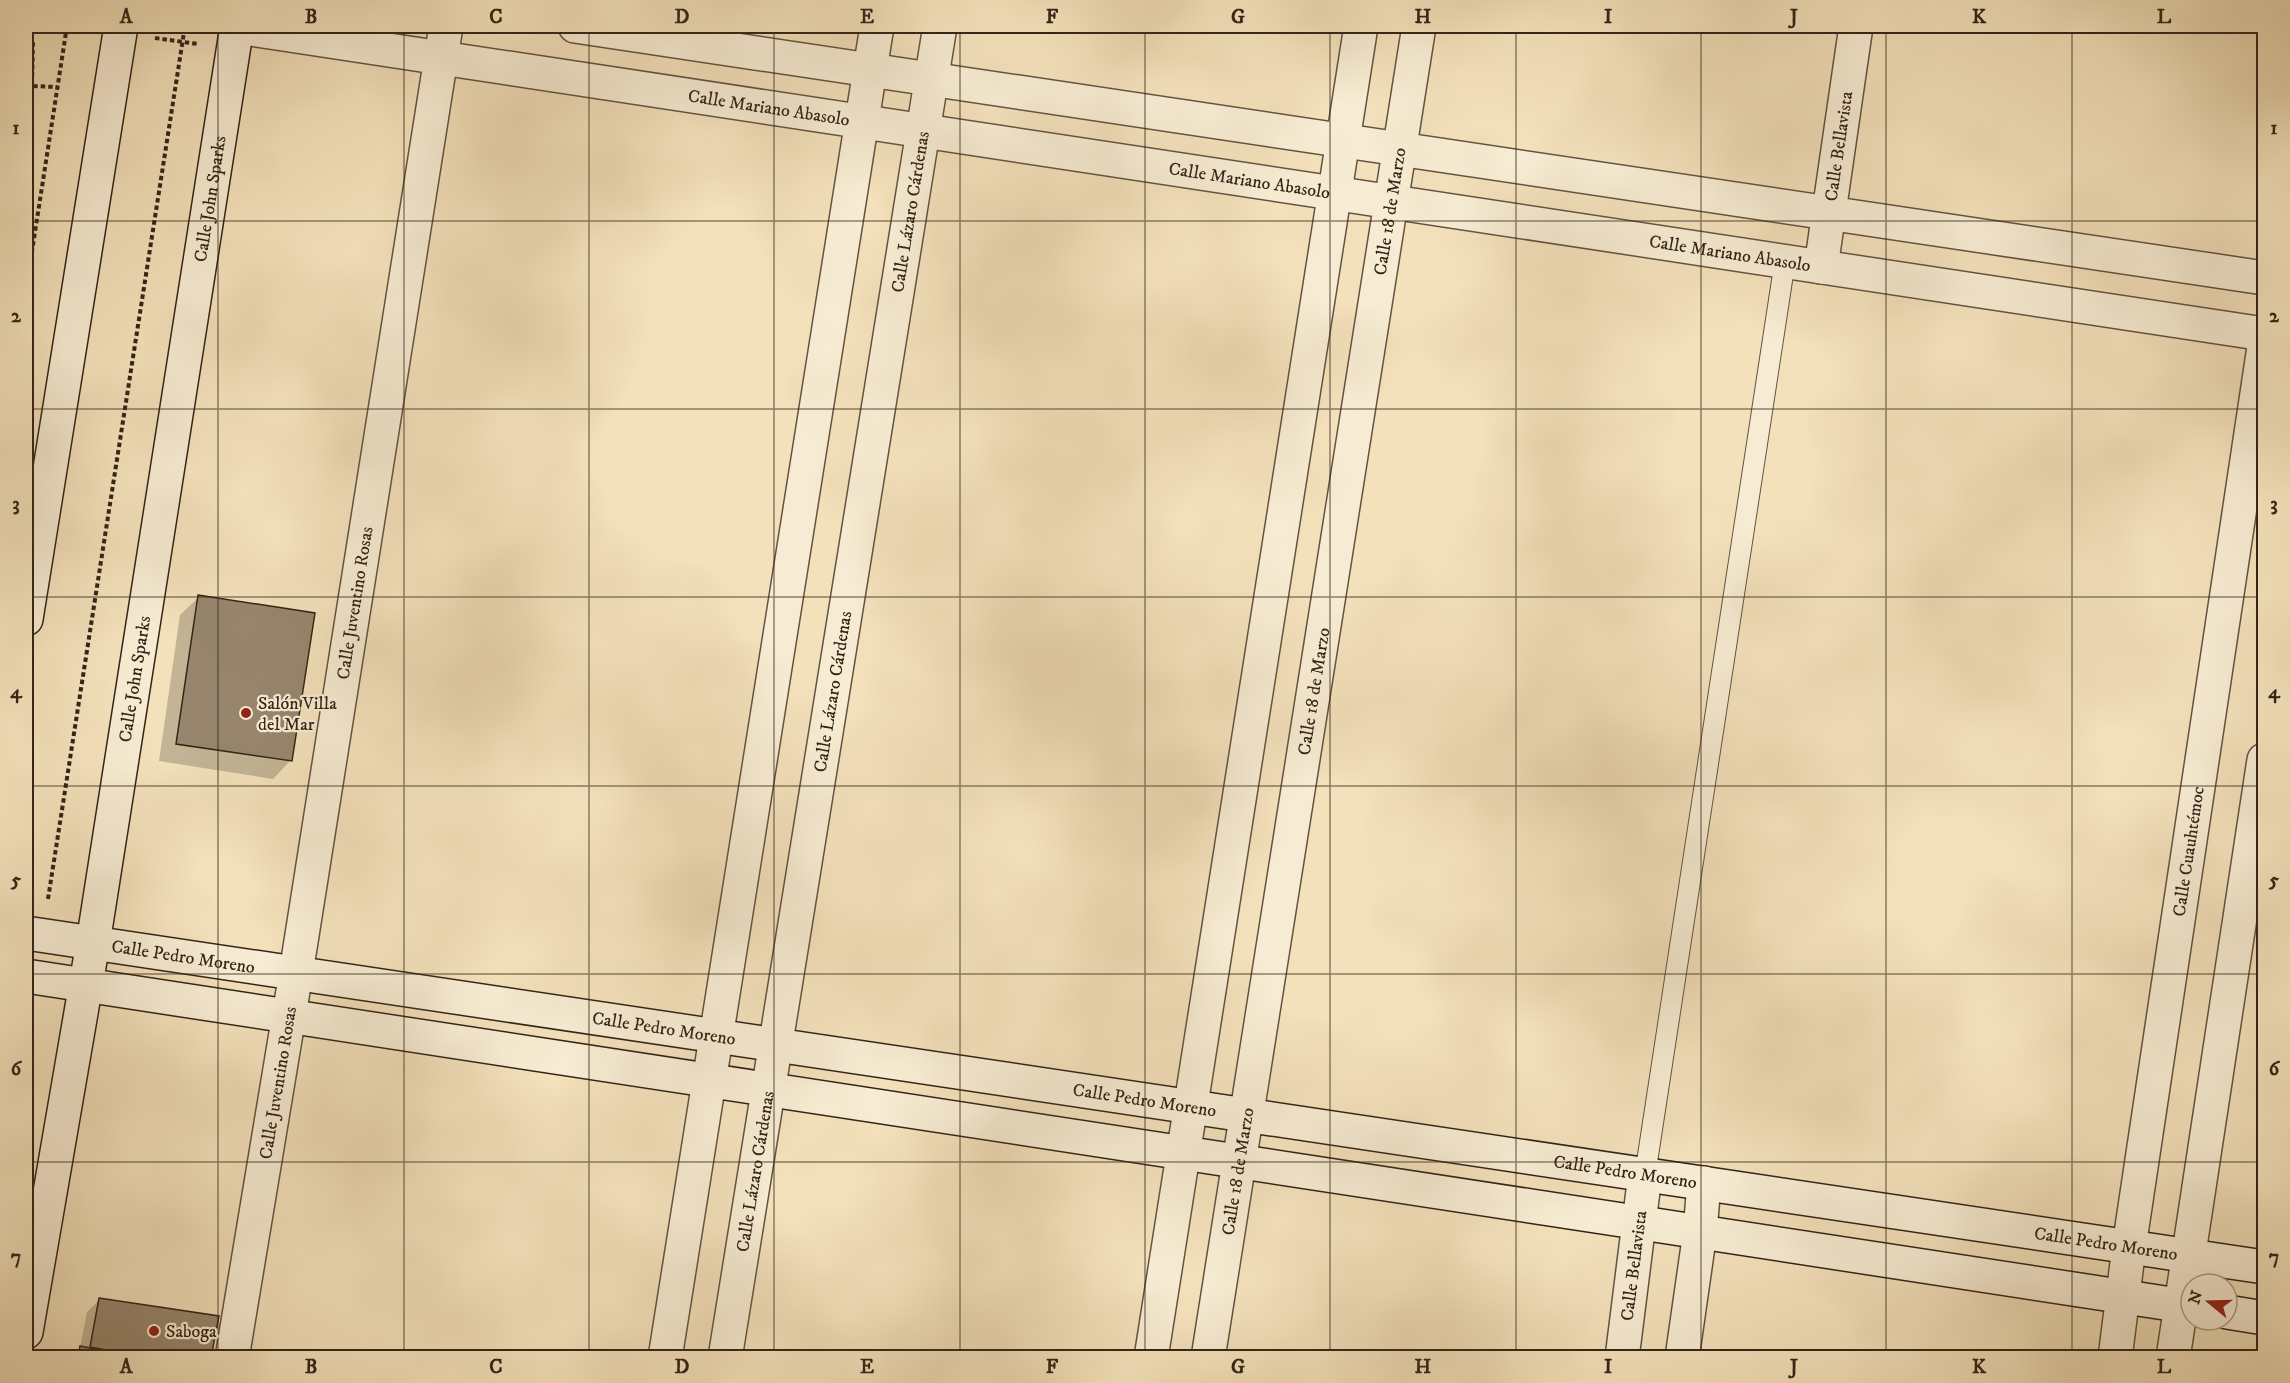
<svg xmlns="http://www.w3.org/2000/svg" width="2290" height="1383" font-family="'IM FELL DW Pica',serif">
<rect width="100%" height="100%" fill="#f3e1bb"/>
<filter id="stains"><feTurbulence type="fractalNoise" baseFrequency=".00333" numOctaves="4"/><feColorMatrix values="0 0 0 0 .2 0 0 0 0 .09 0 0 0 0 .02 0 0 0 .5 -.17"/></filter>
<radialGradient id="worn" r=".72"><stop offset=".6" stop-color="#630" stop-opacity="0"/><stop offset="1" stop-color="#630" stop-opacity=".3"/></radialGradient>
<g fill="#0003">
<path d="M199,597L291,760L273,779L159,761L180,615Z"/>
<path d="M99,1300L210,1358H71L80,1348L87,1312Z"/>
</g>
<g fill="#97866d" stroke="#332418" stroke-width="1.5">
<path d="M198,595L315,613L292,761L176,744Z"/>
<path d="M99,1298L219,1316L211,1358H150L90,1347Z"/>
<path d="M80,1346L142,1358H78Z"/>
</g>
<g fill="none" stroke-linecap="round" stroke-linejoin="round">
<defs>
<path id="lane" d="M1645,1175L1785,261"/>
<g id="street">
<path d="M575,26L2264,278"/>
<path id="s1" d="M237,27L2264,334"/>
<path id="s2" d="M1821,267L1856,26"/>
<path id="s3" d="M232,1358L296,973L446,26"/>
<path d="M665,1358L877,26"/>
<path id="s4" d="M725,1358L940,26"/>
<path d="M1151,1358L1361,26"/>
<path id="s5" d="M1208,1358L1419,26"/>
<path id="s6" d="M1622,1358L1645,1175"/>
<path d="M1682,1358L1700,1232L1704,1183"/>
<path id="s7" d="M2115,1358L2129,1247L2264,347"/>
<path d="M2173,1358L2264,760"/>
</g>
<g id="secondary">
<path d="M26,619L121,26"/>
<path id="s8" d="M26,933L2264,1267"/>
<path d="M26,976L2191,1307"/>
<path d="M2227,1312L2264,1318"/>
<path id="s9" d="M26,1332L93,943L237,26"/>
</g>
</defs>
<use href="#lane" stroke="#635341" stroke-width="22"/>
<use href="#street" stroke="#635341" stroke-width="36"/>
<use href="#secondary" stroke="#332418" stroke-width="36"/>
<g stroke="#332418" stroke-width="4" stroke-dasharray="4.5 3" stroke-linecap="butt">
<path d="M69,26L85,28"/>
<path d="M155,38L198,44"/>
<path d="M26,40L33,42L32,86L57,87"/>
<path d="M26,290L67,26"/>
<path d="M48,899L185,26"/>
<path d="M26,1027L28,1013"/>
</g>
<use href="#lane" stroke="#f7ecd3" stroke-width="20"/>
<use href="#street" stroke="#f7ecd3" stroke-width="33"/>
<use href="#secondary" stroke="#f7ecd3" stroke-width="33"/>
</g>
<path fill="none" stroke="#332418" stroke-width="1.5" stroke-opacity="0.55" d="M218,26V1358M404,26V1358M589,26V1358M774,26V1358M960,26V1358M1145,26V1358M1330,26V1358M1516,26V1358M1701,26V1358M1886,26V1358M2072,26V1358M26,221H2264M26,409H2264M26,597H2264M26,786H2264M26,974H2264M26,1162H2264"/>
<g fill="#8f2418" stroke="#f7ecd3" stroke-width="2">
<circle cx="246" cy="713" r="6"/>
<circle cx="154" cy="1331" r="6"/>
</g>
<g text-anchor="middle" stroke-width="4.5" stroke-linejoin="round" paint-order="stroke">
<g font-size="18" fill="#332418" stroke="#f7ecd3">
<text dy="6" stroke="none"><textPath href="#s1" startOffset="538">Calle Mariano Abasolo</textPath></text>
<text dy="6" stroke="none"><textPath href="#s2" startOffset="122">Calle Bellavista</textPath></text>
<text dy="6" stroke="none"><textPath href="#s1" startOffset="1024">Calle Mariano Abasolo</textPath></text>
<text dy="6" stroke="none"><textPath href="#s9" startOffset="1148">Calle John Sparks</textPath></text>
<text dy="6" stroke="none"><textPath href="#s5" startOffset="1161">Calle 18 de Marzo</textPath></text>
<text dy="6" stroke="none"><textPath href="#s4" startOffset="1161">Calle Lázaro Cárdenas</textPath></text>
<text dy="6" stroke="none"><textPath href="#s1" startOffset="1510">Calle Mariano Abasolo</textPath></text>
<text dy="6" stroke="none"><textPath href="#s3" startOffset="765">Calle Juventino Rosas</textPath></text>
<text dy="6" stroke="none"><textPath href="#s9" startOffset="662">Calle John Sparks</textPath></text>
<text dy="6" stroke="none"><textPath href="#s5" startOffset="675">Calle 18 de Marzo</textPath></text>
<text dy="6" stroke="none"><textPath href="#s4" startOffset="675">Calle Lázaro Cárdenas</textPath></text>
<text dy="6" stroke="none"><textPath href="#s7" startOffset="512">Calle Cuauhtémoc</textPath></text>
<text dy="6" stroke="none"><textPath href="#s8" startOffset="159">Calle Pedro Moreno</textPath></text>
<text dy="6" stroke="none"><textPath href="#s8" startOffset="645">Calle Pedro Moreno</textPath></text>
<text dy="6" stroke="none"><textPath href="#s3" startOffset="279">Calle Juventino Rosas</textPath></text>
<text dy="6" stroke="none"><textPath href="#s8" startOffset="1131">Calle Pedro Moreno</textPath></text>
<text dy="6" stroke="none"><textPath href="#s4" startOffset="189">Calle Lázaro Cárdenas</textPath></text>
<text dy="6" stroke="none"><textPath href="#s5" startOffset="189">Calle 18 de Marzo</textPath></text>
<text dy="6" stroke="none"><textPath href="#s8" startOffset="1617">Calle Pedro Moreno</textPath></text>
<text dy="6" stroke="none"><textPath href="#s8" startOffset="2103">Calle Pedro Moreno</textPath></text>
<text dy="6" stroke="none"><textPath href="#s6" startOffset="93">Calle Bellavista</textPath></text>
</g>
<g font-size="18" fill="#332418" stroke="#f7ecd3" text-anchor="start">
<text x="258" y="709">Salón Villa<tspan x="258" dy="21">del Mar</tspan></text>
<text x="166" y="1337">Saboga</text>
</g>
</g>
<rect width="2290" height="1383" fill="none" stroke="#f3e1bb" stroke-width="66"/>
<g transform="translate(2209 1302) rotate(289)"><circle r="28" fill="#f7ecd3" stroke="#a99c88" stroke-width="1.5"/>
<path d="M0-4.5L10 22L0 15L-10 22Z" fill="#8f2418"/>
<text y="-9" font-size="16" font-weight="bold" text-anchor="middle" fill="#332418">N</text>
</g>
<rect x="33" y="33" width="2224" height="1317" fill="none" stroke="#332418" stroke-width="2"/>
<g font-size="20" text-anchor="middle" font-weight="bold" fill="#332418">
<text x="126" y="23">A</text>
<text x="311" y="23">B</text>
<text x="496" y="23">C</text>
<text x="682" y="23">D</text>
<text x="867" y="23">E</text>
<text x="1052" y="23">F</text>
<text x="1238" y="23">G</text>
<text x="1423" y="23">H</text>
<text x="1608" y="23">I</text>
<text x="1794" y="23">J</text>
<text x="1979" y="23">K</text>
<text x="2164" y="23">L</text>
<text x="16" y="134">1</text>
<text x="2274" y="134">1</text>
<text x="16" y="322">2</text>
<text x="2274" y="322">2</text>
<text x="16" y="510">3</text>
<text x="2274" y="510">3</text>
<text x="16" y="698">4</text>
<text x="2274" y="698">4</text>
<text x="16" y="886">5</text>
<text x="2274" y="886">5</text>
<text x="16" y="1075">6</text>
<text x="2274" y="1075">6</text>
<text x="16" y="1263">7</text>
<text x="2274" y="1263">7</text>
<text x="126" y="1373">A</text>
<text x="311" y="1373">B</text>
<text x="496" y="1373">C</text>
<text x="682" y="1373">D</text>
<text x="867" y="1373">E</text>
<text x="1052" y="1373">F</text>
<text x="1238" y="1373">G</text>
<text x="1423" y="1373">H</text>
<text x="1608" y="1373">I</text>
<text x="1794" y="1373">J</text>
<text x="1979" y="1373">K</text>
<text x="2164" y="1373">L</text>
</g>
<rect width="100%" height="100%" filter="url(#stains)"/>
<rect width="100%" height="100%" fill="url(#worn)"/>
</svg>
